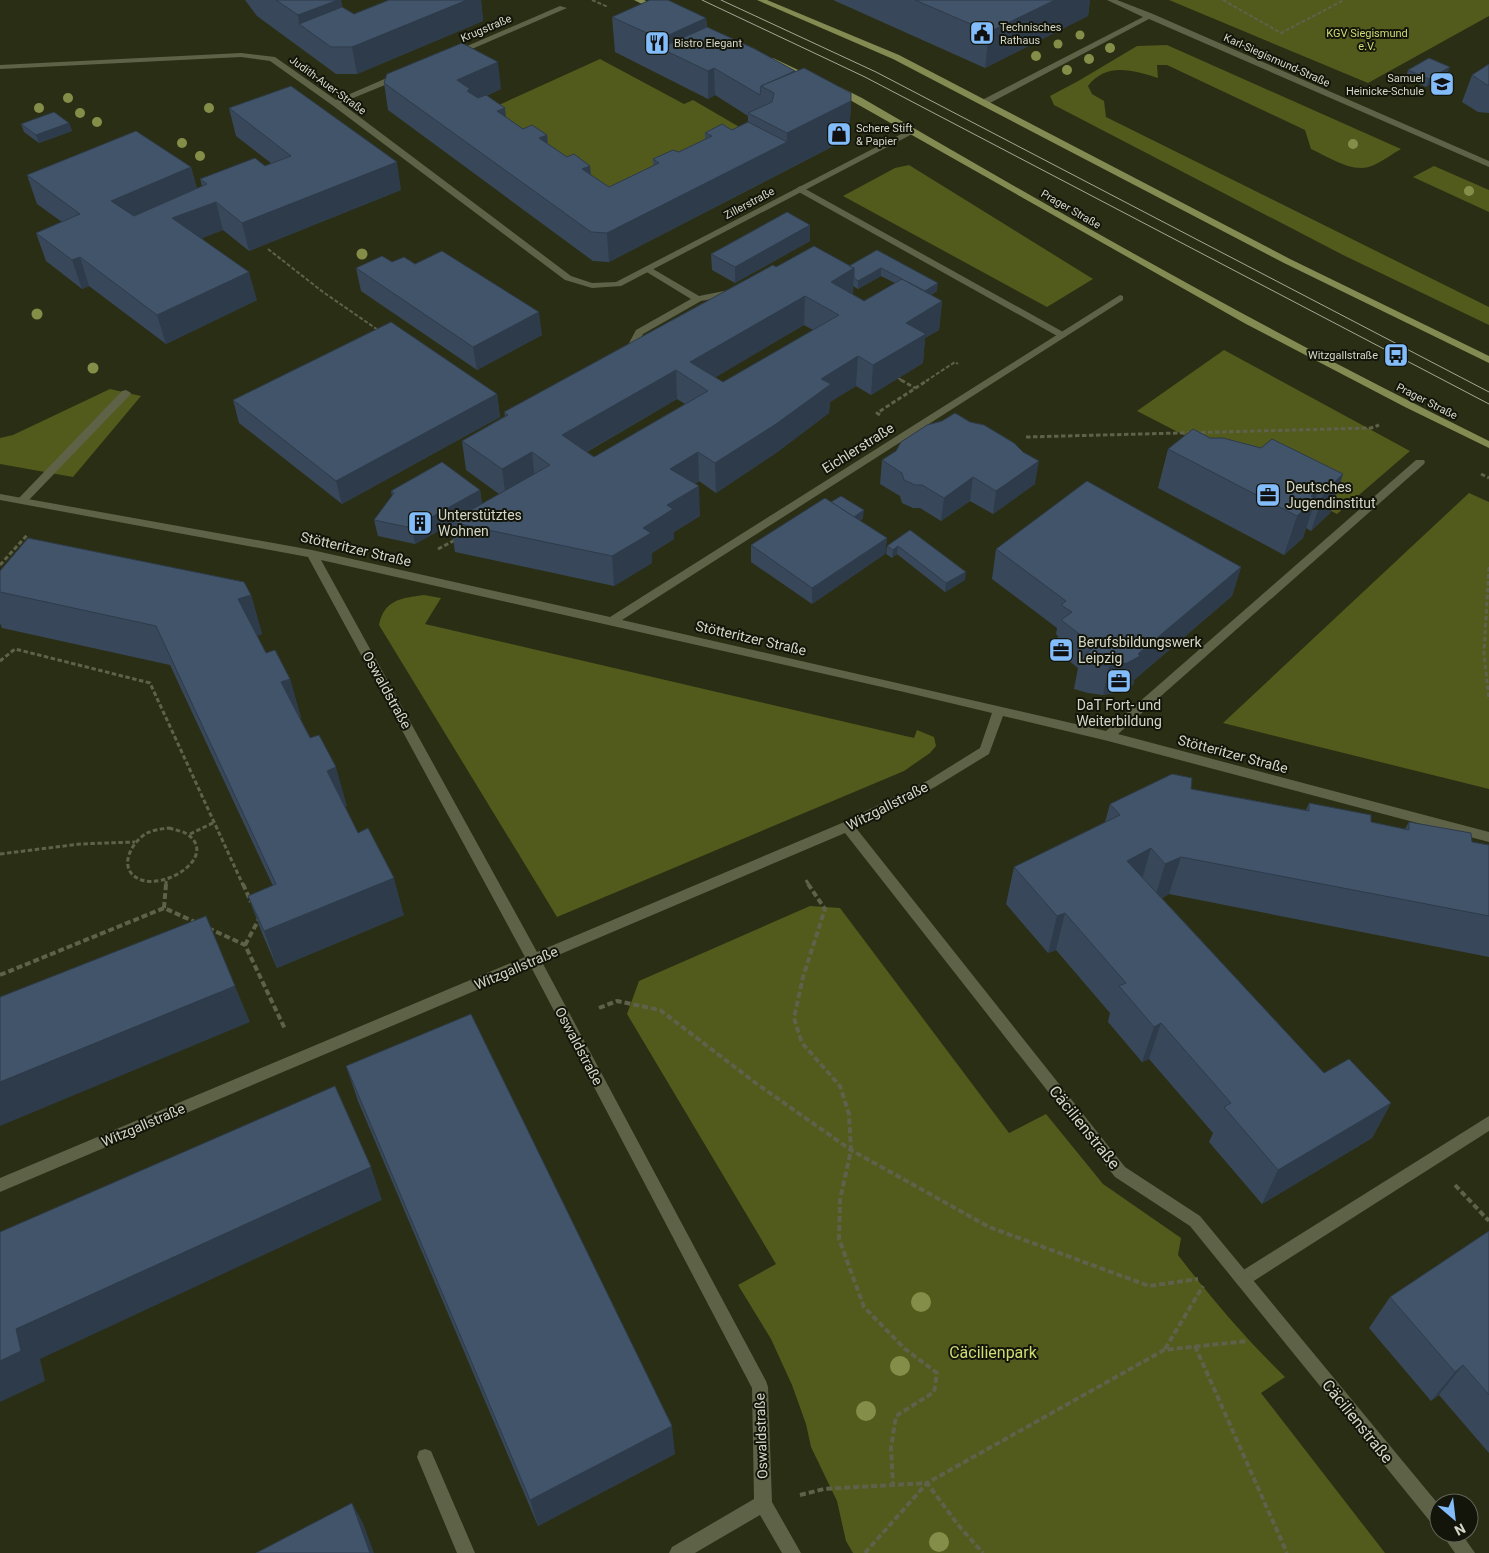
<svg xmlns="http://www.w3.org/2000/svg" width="1489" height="1553" font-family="Roboto,sans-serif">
<rect width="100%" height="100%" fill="#2a2e14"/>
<g fill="#525a1c">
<path d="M1169,0H1489V16L1368,83Z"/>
<path d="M1167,45L1401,149C1392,154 1383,161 1374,165C1354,175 1329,157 1311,149L1305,130L1167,65H1157L1158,78C1133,70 1106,62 1088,86L1092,94L1104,101L1106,117L1489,307V325L1343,255L1054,105L1050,96L1080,80L1137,46Z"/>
<path d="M600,59L684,104L693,100L748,132L621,210L479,114Z"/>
<path d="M909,165L1093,279L1047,307L843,196L895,168Z"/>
<path d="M1434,166L1489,190V212L1413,177Z"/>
<path d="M1224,350L1410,451L1337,514L1137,411Z"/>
<path d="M110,389L141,396L73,477L0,464V438L13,435Z"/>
<path d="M1469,493L1489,502V789L1223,723Z"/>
<path d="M424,595L441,598L425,624L914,738L917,730L934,737L936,746L930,753L904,771L557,917L379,625C384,600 401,598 424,595Z"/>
<path d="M810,906L840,908L1009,1133L1046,1114L1103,1184L1181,1238L1178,1255C1211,1298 1246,1339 1285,1377L1261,1393L1385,1553H853L846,1541L837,1501L811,1447L806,1424L792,1385L771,1339L738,1285L776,1264L627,1014L639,981Z"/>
</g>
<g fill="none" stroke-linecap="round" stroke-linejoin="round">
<g stroke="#5f624b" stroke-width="2" stroke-dasharray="4 2" stroke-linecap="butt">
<path d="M592,0L608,7"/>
<path d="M1223,0L1281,33L1344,0"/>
<path d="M268,249L323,292L378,330"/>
<path d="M898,378L903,381"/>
<path d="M926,381L955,362L958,364"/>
</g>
<g stroke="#5f624b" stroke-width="3" stroke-dasharray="4.5 2.5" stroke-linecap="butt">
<path d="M901,380L915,388"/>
<path d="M880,415L877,413L928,380"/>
<path d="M1026,437L1371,428L1379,425"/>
<path d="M1481,474L1489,478"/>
<path d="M438,549L457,539"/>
<path d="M0,565L28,534"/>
<path d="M1489,567L1484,653L1489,700"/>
<path d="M0,661L15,649L150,683L243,885"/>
<path d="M169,828C175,830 182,831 187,834C219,856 165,891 139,879C117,869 131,842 147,833C153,830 161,829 169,828Z"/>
<path d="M190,834L215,822"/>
<path d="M0,854L80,844L135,842"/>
<path d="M806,880L809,885"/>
<path d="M166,885V881"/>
</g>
<g stroke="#5f624b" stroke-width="4" stroke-dasharray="6 3" stroke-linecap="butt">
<path d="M243,884L251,902"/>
<path d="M808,884L825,909L803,977L794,1018L802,1043L840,1086L849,1114L851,1150L840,1200L839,1239L864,1307L905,1349L937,1373L934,1392L896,1416L891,1448L893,1485"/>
<path d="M164,908L166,884"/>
<path d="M208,928L245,945L285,1029"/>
<path d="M245,945L259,919"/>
<path d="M0,975L164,908L195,922"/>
<path d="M599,1008L617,1001L660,1010L757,1084L851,1150L989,1227L1149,1286L1198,1279"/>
<path d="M1455,1185L1489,1221"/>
<path d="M1195,1346L1287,1553"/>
<path d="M1165,1349L1203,1286"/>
<path d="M800,1495L824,1489L927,1483L959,1526L983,1553"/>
<path d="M865,1553L927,1483L1164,1350L1247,1341"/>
</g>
<g fill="#5e6247" fill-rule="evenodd">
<path d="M800,186L1065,333L1067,335L1065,337H1059L797,191L796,189Z"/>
<path d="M648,266L699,296L734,289L739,292L734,295L701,301L643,334L632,356L627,359L622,356L636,330L691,299L645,271V267Z"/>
<path d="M126,390L131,393L130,395L26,503H18L17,501L18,499L122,391Z"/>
<path d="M1489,1116V1131L1249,1284L1243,1286L1237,1284L1235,1279L1237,1274Z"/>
<path d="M425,1449L431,1451L475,1553H457L417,1457L419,1451Z"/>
</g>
<g fill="#5e6247" fill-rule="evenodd">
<path d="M1107,0H1117L1153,14L1489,161V167L1149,19L988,104H982V100L1143,17Z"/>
<path d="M560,6L567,8L458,55L451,53Z"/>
<path d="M241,53L275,57L336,100L396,74H402V78L341,103L571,276L592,283L616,282L911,129L918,131L621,286L592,288L565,280L332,105L270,61L241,57L0,69V65Z"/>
<path d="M1120,295L1123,296V300L622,620L1106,731L1416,460H1424L1425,462L1424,464L1118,734L1489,832V842L1108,741L1003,716L989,754L935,787L856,828L1125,1167L1200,1216L1439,1505V1528L1433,1525L1190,1226L1115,1177L845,833L542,962L766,1381L768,1387L772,1502L801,1553H782L760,1515L695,1553H669L672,1547L754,1499L752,1388L531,967L0,1192V1178L525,957L308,557L0,500V494L312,550L610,617ZM321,560L904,692L992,713L980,748L927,781L842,823L537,952Z"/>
<path d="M1441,1533H1461L1475,1553H1455Z"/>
</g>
<g fill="#838b53" fill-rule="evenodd">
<path d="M634,0H644L663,9L656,11Z"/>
<path d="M757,0H767L899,55L1290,259L1489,356V363L1284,263L893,59Z"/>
<path d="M767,58H773L815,78L808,80L767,62Z"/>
<path d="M834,87H840L862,98C1068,218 1275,336 1489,441V448L1405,407L1246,324L834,91Z"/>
</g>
<g stroke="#a4a795" stroke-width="1">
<path d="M702,0L865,77L1489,404"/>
<path d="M721,0L876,72L1489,392"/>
</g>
</g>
<g fill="#858e49">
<circle cx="1080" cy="35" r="4.5"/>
<circle cx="1058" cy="44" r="4.5"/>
<circle cx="1110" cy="48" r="5"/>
<circle cx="1036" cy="56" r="5"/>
<circle cx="1089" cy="59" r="5"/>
<circle cx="1067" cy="70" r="5"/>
<circle cx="68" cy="98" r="5"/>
<circle cx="39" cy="108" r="5"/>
<circle cx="209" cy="108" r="5"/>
<circle cx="80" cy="113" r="5"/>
<circle cx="97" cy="122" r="5"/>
<circle cx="182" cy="143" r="5"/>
<circle cx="1353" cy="144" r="5"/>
<circle cx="200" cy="156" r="5"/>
<circle cx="1469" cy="191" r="5"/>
<circle cx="362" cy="254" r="5.5"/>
<circle cx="37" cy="314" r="5.5"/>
<circle cx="93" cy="368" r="5.5"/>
<circle cx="921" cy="1302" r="10"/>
<circle cx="900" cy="1366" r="10"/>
<circle cx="866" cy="1411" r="10"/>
<circle cx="939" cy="1542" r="10"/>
</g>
<g fill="#38485a" fill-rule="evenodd">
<path d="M245,0H341L342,7L354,14L389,0H481L483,21L357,74H336L257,16Z"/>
<path d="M833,0H1090L1088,16L985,68Z"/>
<path d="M612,17L706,18L707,27L795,71L851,101L849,138L609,262L593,261L388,110L384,83L501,89L486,96L506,117L523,129L547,135L548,144L567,157L590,166L591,175L609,187L653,166V159L679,152L705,139V133L732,130L748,122V116L715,95L708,99L615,52Z"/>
<path d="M1489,64V113L1478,112L1462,102L1472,75Z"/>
<path d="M1408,70L1447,74L1426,87L1406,78Z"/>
<path d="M229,108L401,190L249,251L223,230L202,238L257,300L166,344L89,286L82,289L46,261L36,233L62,222L37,204L27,175L191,167L197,189L202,186L200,179L265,166L271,163L236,136Z"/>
<path d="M69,123L72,131L39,143L24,132L21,124Z"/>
<path d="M810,225V241L735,283L712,270L711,254Z"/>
<path d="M877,250L937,291L931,295L942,301L939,330L925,338L923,363L871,395L856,386L830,402L829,413L776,453L716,493L699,481L695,484L700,516L674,532V539L652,553V563L614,586L455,552L451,524L415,544L378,536L374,520L392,496L391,491L480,490L482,504L499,494L466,470L462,441L505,416L504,412L776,267L849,266ZM881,276L895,283L864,301L853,294V286L858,289ZM804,325L813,330L723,382L715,377ZM677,399L685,404L594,457L587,452Z"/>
<path d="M392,262L542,335L477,370L361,291L356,268Z"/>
<path d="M497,394L500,417L342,504L239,423L233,400Z"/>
<path d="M1210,438L1343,474L1330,513L1311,531L1306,528L1303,538L1284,555L1158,488L1168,449Z"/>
<path d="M896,451L1035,484L993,514L970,501L941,521L920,508H913L902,503L900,496L880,484L882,460Z"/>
<path d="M831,502L863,518L860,521L887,538L885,554L812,604L751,562V545Z"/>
<path d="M910,530L965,580L945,592L897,554L892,558L886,554L887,546Z"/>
<path d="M996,549L1241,567L1232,596L1134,680L1133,685L1120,692L1103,695L1088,693L1074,689L1078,668L1055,650L1058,636L1056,634L1057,628L992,579Z"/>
<path d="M0,571L251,595L262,634L257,636L266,653L290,679L301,718H300L347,806H345L358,833L404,915L277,968L262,933L248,896L273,886L170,665L2,628L0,623Z"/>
<path d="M1191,789L1306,810L1309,803L1371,822L1405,829L1409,822L1472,842L1489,845V957L1169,894L1162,898L1324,1073L1391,1103L1372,1138L1262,1204L1209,1142L1213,1133L1149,1059L1142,1062L1108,1022L1110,1013L1056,950L1048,953L1006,904L1014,867L1105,822L1110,804Z"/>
<path d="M346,1066L675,1454L538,1526L358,1101Z"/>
<path d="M1489,1231V1453L1439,1395L1431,1401L1369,1328L1390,1297Z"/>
</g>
<g fill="#2e3b4a">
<path d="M338,0H341L347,34L299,24L298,15Z"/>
<path d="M467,0H481L483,21L357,74L352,47Z"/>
<path d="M1055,0H1090L1088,16L985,68L989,32Z"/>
<path d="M706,18L707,54L660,48V39Z"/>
<path d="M498,62L501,89L472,102L457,80Z"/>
<path d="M1450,67L1447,74L1426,87L1429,79Z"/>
<path d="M714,68L715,95L708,99V71Z"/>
<path d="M851,101L849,138L786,170L787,133Z"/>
<path d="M505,108L508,136L497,111Z"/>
<path d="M69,123L72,131L39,143L36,135Z"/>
<path d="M547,135L549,163L539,138Z"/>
<path d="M787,142L786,170L609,262L607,233Z"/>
<path d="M397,162L401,190L249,251L242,223Z"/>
<path d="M590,166L592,194L582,169Z"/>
<path d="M191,167L198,195L120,229L111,201Z"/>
<path d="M216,202L223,230L180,247L172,218Z"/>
<path d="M810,225V241L735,283V267Z"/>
<path d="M80,257L89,286L82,289L72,260Z"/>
<path d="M854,268L853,297L830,311L831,282Z"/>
<path d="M881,268V276L858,289V281Z"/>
<path d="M249,272L257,300L166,344L157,315Z"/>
<path d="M938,283L937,291L925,299V291Z"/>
<path d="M805,296L804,325L701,386L690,362Z"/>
<path d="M942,301L939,330L925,338L923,363L871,395L873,365L906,323Z"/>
<path d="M539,312L542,335L477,370L473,347Z"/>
<path d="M858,356L856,386L830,402L829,413L776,453L716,493L715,463L821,379Z"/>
<path d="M676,370L677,399L565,464L562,435Z"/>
<path d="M497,394L500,417L342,504L336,481Z"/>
<path d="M532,452L535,482L506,499L502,469Z"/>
<path d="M698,452L699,481L671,498L670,469Z"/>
<path d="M1039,461L1035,484L993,514L996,491Z"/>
<path d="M1343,474L1330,513L1311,531L1324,492Z"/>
<path d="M973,477L970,501L941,521L944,498Z"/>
<path d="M699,486L700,516L674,532V539L652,553V563L614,586L612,556L667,505Z"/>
<path d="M1319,489L1303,538L1284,555L1297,516L1311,496Z"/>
<path d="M480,490L482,506L450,522L451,524L415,544L412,528Z"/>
<path d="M864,510L863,518L847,529L848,521Z"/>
<path d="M887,538L885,554L812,604V588Z"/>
<path d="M898,546L897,554L892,558L893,550Z"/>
<path d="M1241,567L1232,596L1134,680L1133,685L1120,692L1103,695L1109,666L1138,654Z"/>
<path d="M966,572L965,580L945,592L946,583Z"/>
<path d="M251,595L262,634L250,638L238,599Z"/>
<path d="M290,679L301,718L293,721L281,682Z"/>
<path d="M336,767L347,806L337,809L327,771Z"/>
<path d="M1151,848L1140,886L1127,861Z"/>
<path d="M1181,857L1169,894L1154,901L1165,864Z"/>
<path d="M394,878L404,915L277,968L264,931Z"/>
<path d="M1065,913L1056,950L1048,953L1057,916Z"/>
<path d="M235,986L250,1022L0,1126V1082Z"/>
<path d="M1161,1023L1149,1059L1142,1062L1154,1027Z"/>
<path d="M1391,1103L1372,1138L1262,1204L1278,1170Z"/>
<path d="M371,1167L382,1200L40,1359L45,1381L0,1402V1361L16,1329Z"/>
<path d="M1463,1365L1439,1395L1431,1401L1455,1372Z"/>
<path d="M672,1426L675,1454L538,1526L530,1500Z"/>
<path d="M352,1503L363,1523L374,1553H370Z"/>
</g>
<g fill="#415469" stroke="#2e3b4a" fill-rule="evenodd">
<path d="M276,0H338L298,15Z"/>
<path d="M389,0H467L352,47H331L299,24L342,7L354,14Z"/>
<path d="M650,0H668L706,18L660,39L612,17Z"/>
<path d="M915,0H1055L989,32Z"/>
<path d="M707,27L755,49L795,71L761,86L760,95L714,68L708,71L660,48Z"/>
<path d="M462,43L498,62L457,80L470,89L467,91L478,98L486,95L505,108L497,111L523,129L532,125L547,135L539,138L567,157L574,154L590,166L582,169L609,187L659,163L653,159L673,150L679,152L712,136L705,133L722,124L732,130L748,122L787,142L607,233L591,232L384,83L387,74Z"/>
<path d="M1429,58L1450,67L1429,79L1408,70Z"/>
<path d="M1489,64V85H1487L1472,75Z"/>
<path d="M804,68L851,93V101L787,133L748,113L772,102L774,93L761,86Z"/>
<path d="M291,86L397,162L242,223L216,202L172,218L249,272L157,315L80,257L72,260L36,233L80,214L27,175L136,131L191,167L111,201L134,216L207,184L200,179L255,158L265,166L291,156L229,108Z"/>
<path d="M54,112L69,123L36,135L21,124Z"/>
<path d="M787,212L810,225L735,267L711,254Z"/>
<path d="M814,246L854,268L831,282L864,301L902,279L942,301L906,323L926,334L873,365L858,356L821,379L831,384L776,424L715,463L698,452L670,469L699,486L667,505L673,509L643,528L651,533L612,556L450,522L550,465L532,452L502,469L462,441L508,415L504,412L773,265L776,267ZM805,296L839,315L723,382L690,362ZM676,370L708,391L594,457L562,435Z"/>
<path d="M877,250L938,283L925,291L881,268L858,281L854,278V268L849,266Z"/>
<path d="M442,251L539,312L473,347L356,268L382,256L392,262L404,257L415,264Z"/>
<path d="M391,322L497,394L336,481L233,400Z"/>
<path d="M955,413L970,422L984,425L1014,443L1023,452L1039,461L996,491L973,477L944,498L922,485H915L904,480L902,473L882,460L896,451L901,442L927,425L942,421Z"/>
<path d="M1193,429L1210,438H1223L1261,448L1272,439L1343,474L1324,492L1319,489L1311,496L1316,499L1297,516L1168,449Z"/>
<path d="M442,462L480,490L412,528L374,520L394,493L391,491Z"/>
<path d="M1087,481L1241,567L1138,654L1140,656L1127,663L1109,666L1094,664L1080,659L1095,646L1061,620L1072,612L1061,605L1066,601L996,549Z"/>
<path d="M841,496L864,510L854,517L831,502Z"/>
<path d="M825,498L887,538L812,588L751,545Z"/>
<path d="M910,530L966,572L946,583L898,546L893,550L887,546Z"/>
<path d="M28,538L244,582L251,595L238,599L266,653L275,650L290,679L281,682L310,738L319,735L336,767L327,771L358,833L368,828L394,878L264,931L248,896L276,884L156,626L0,592V571Z"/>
<path d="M1172,774L1192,778L1191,789L1309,811V803L1371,815V822L1409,830V822L1471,833L1472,842L1489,845V916L1181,857L1165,864L1151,848L1127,861L1324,1073L1349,1059L1391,1103L1278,1170L1224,1107L1231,1103L1161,1023L1154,1027L1119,986L1126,983L1065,913L1057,916L1014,867L1120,815L1110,804Z"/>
<path d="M206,916L235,986L0,1082V997Z"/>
<path d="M471,1014L672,1426L530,1500L346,1066Z"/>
<path d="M335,1086L371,1167L16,1329L21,1351L0,1361V1232Z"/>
<path d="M1489,1231V1395L1463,1365L1455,1372L1390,1297Z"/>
<path d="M352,1503L370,1553H256Z"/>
</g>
<defs>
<symbol id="civic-square" viewBox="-11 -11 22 22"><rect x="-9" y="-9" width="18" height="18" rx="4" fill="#83bcfb" stroke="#13150a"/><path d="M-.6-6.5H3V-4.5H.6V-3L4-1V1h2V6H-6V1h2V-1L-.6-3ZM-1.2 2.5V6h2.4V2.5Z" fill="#111"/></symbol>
<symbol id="restaurant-square" viewBox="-11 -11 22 22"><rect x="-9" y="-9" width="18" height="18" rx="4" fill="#83bcfb" stroke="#13150a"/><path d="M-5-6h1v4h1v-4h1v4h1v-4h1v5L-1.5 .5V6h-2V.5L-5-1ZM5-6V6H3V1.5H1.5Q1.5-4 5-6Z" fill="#111"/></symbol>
<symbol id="school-square" viewBox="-11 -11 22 22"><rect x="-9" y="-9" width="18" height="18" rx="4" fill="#83bcfb" stroke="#13150a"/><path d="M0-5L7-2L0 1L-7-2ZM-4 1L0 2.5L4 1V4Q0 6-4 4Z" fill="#111"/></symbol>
<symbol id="shop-square" viewBox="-11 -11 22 22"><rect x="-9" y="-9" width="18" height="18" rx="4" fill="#83bcfb" stroke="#13150a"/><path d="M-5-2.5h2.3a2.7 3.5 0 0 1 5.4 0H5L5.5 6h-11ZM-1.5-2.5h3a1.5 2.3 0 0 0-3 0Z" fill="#111"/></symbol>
<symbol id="bus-square" viewBox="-11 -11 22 22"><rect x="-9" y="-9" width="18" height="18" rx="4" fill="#83bcfb" stroke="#13150a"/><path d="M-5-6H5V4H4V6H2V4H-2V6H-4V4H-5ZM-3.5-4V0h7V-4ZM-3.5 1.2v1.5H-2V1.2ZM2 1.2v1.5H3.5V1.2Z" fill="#111"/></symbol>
<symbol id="office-square" viewBox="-11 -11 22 22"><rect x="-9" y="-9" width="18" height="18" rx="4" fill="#83bcfb" stroke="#13150a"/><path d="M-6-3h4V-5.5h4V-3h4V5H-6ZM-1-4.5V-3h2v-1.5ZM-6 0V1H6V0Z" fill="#111"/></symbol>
<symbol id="building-square" viewBox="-11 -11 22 22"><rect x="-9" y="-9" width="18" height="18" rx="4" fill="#83bcfb" stroke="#13150a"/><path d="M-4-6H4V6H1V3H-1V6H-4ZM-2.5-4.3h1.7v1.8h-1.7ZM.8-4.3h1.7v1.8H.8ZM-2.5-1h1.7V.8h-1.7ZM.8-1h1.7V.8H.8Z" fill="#111"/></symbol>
</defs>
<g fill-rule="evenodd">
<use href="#civic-square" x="968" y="19" width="28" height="28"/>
<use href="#restaurant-square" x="643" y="29" width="28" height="28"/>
<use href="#school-square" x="1428" y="70" width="28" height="28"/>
<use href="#shop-square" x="825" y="120" width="28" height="28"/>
<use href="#bus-square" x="1382" y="341" width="28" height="28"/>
<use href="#office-square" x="1254" y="481" width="28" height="28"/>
<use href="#building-square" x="406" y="509" width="28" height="28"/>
<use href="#office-square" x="1047" y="636" width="28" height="28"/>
<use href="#office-square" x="1105" y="667" width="28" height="28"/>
</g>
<g text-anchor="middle" stroke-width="4" stroke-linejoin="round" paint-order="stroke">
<g font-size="11" fill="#d4d7c7" stroke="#13150a" text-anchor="start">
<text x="1000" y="31">Technisches<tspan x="1000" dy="13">Rathaus</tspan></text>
<text x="674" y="47">Bistro Elegant</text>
<text x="1424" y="82" text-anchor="end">Samuel<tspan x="1424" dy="13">Heinicke-Schule</tspan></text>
<text x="856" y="132">Schere Stift<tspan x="856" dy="13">&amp; Papier</tspan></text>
<text x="1378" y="359" text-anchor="end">Witzgallstraße</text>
</g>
<g font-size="11" fill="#d4d7c7" stroke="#13150a">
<text transform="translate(486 28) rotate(-23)" y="4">Krugstraße</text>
<text transform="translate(1277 60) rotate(24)" y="4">Karl-Siegismund-Straße</text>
<text transform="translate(328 85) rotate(36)" y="4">Judith-Auer-Straße</text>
<text transform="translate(749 203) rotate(-28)" y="4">Zillerstraße</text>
<text transform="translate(1071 209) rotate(30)" y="4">Prager Straße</text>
<text transform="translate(1427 401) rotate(27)" y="4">Prager Straße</text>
</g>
<g font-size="11" fill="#cfdd74" stroke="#13150a">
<text x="1367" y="37">KGV Siegismund<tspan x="1367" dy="13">e.V.</tspan></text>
</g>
<g font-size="14" fill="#d4d7c7" stroke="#13150a">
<text transform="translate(858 448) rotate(-32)" y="5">Eichlerstraße</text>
<text transform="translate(356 549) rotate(13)" y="5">Stötteritzer Straße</text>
<text transform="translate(751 638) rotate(13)" y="5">Stötteritzer Straße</text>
<text transform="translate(387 690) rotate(61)" y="5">Oswaldstraße</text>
<text transform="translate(1233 754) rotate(15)" y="5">Stötteritzer Straße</text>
<text transform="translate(887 806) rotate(-27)" y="5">Witzgallstraße</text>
<text transform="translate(516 968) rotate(-23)" y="5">Witzgallstraße</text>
<text transform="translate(579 1046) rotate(62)" y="5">Oswaldstraße</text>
<text transform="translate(143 1125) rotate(-23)" y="5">Witzgallstraße</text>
<text transform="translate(761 1436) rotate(-92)" y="5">Oswaldstraße</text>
</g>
<g font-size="14" fill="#d4d7c7" stroke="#13150a" text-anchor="start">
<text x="1286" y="492">Deutsches<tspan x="1286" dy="16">Jugendinstitut</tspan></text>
<text x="438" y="520">Unterstütztes<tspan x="438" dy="16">Wohnen</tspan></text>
<text x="1078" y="647">Berufsbildungswerk<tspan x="1078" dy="16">Leipzig</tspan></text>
<text x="1119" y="710" text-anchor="middle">DaT Fort- und<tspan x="1119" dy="16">Weiterbildung</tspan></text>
</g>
<g font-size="16" fill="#d4d7c7" stroke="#13150a">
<text transform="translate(1085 1127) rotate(51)" y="6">Cäcilienstraße</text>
<text transform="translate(1358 1421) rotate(51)" y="6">Cäcilienstraße</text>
</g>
<g font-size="16" fill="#cfdd74" stroke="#13150a">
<text x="993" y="1358">Cäcilienpark</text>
</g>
</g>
<g transform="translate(1454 1518) rotate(152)"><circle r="24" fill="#13150a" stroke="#606356"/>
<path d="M0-4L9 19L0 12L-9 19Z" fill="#83bcfb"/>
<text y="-8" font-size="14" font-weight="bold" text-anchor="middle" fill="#d4d7c7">N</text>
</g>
</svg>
